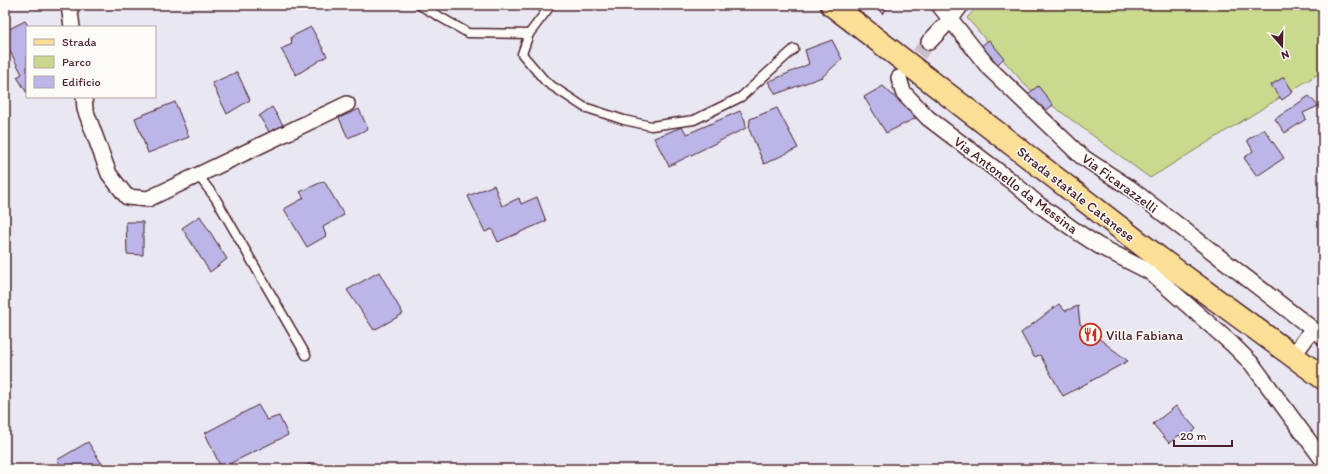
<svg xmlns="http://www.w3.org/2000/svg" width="1328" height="474" font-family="Itim,sans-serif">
<rect width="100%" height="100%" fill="#e9e7f2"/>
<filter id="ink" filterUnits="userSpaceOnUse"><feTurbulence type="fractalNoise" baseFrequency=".025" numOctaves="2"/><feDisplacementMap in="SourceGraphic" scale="8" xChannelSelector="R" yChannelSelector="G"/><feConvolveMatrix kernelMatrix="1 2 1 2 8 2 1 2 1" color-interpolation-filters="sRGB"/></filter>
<g filter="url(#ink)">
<path fill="#c9da8e" stroke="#8a7c5c" d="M979,5H1323V71L1150,178L1026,86L967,18Z"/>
<g fill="#bbb6e7" stroke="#4a1f2b">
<path d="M876,5H890L882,14Z"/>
<path d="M25,21L29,27H27V93L17,77L22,74L5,42V31Z"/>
<path d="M311,27L327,56L296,75L281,49L292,44L291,37Z"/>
<path d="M832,40L842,59L822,77L776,94L768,82L809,64L805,50Z"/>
<path d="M989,40L1004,58L998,64L981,46Z"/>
<path d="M237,72L250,100L227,114L212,83Z"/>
<path d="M1284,77L1293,92L1282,100L1271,85Z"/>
<path d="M883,86L916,118L886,133L864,97Z"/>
<path d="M1038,86L1053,105L1043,113L1028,94Z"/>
<path d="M1309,96L1318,106L1303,113L1306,119L1285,133L1275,119Z"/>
<path d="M175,102L189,137L148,153L135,118Z"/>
<path d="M272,107L283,125L270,133L259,116Z"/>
<path d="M777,108L798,148L764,164L749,129L750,119Z"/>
<path d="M359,109L368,129L348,138L339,118Z"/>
<path d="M740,111L745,120L746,128L669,166L654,138L682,127L687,134Z"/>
<path d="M1264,129L1284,158L1257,176L1244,158L1253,151L1247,140Z"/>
<path d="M324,181L344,215L323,227L326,236L307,247L284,209L304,198L300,192Z"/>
<path d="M494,185L502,206L519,198L521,204L537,197L546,221L498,242L492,229L485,232L468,196Z"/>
<path d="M200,216L227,259L210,272L182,228Z"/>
<path d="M126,222H143V255L127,254Z"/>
<path d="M379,272L403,314L374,330L347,290Z"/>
<path d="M1059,304L1065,311L1078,306L1080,324L1128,361L1063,396L1040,355L1034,357L1021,333Z"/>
<path d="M258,405L267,420L279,416L288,435L221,468L205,433Z"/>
<path d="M1176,406L1196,429L1184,440L1179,435L1169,443L1153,424Z"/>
<path d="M88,442L105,469H77L73,464L64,468L57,460Z"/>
<path d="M314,462L317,469H298Z"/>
</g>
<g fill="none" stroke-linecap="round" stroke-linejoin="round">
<path stroke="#c9bfca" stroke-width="15" stroke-dasharray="15 8" stroke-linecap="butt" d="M904,72L929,42"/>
<defs>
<g id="lane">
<path d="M551,5L529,34L522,54L546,82L584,107L624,120L651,126L694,120L741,97L794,49"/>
<path d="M421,6L468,33L529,34"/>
<path d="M198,175L216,199L306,355"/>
</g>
<g id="street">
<path d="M69,5L72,27"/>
<path d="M939,5L989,68L1081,156L1130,188L1323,337"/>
<path d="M929,42L950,20L961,5"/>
<path d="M899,78L903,92L928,118L1011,181L1038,204L1076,231L1099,246L1150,272L1232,344L1252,364L1323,460"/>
<path d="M84,97L85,109L109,174L127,197L148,199L347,104"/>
<path d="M1293,356L1312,330"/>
</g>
<path id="primary" d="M832,5L1159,258L1323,378"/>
</defs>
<use href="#lane" stroke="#4a1f2b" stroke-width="11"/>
<use href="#street" stroke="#4a1f2b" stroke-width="18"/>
<use href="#primary" stroke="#4a1f2b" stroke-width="25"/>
<use href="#lane" stroke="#fdfcf7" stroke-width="8"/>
<use href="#street" stroke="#fdfcf7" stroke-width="15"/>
<use href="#primary" stroke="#fbdf96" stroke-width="22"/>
</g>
</g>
<defs>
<symbol id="restaurant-ring" viewBox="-11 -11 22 22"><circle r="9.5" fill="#fdfcf7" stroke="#c8321e" stroke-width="1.5"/><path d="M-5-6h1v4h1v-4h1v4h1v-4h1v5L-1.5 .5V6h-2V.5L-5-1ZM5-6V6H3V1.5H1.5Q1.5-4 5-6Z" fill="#c8321e"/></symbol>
</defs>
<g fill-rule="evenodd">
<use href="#restaurant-ring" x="1078" y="322" width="25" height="25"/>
</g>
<g text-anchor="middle" stroke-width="3" stroke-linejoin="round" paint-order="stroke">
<g font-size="14" fill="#4a1f2b" stroke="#fdfcf7">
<text transform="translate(1120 183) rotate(36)" y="5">Via Ficarazzelli</text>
<text transform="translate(1016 185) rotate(37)" y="5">Via Antonello da Messina</text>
<text transform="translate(1076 194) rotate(38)" y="5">Strada statale Catanese</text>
</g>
<g font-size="14" fill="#4a1f2b" stroke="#fdfcf7" text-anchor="start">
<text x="1106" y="340">Villa Fabiana</text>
</g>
</g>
<rect width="1328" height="474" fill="none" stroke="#fdfcf7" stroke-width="20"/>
<rect x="10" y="10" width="1308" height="454" fill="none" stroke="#4a1f2b" stroke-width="1.5" filter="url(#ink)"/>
<rect x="26" y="26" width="130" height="72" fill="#fdfcf7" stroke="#b5a4a5"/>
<rect x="34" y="39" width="20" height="6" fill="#fbdf96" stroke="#b5a4a5"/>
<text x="62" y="46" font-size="12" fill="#4a1f2b">Strada</text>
<rect x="34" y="56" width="20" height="12" fill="#c9da8e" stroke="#b5a4a5"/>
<text x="62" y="66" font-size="12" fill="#4a1f2b">Parco</text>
<rect x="34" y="76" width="20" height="12" fill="#bbb6e7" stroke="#b5a4a5"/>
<text x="62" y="86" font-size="12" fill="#4a1f2b">Edificio</text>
<g transform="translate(1282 46) rotate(160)" stroke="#fdfcf7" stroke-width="3" paint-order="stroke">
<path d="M0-3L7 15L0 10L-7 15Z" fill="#4a1f2b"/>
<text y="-6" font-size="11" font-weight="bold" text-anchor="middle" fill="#4a1f2b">N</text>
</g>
<path d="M1174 440v6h58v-6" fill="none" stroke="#4a1f2b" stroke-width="2"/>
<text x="1180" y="440" font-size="12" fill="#4a1f2b" stroke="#fdfcf7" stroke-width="3" paint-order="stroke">20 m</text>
</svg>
